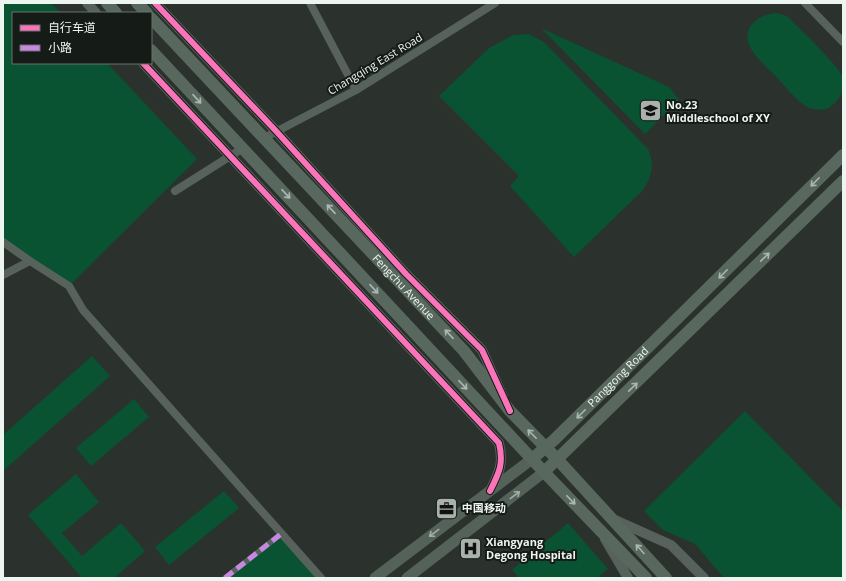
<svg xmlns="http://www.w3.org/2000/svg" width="846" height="581" font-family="'Open Sans','Noto Sans SC',sans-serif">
<rect width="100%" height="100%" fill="#2b322e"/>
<g fill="#095232">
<path d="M3,3H51L61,13H13V63H107L197,159L69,286L3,242Z"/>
<path d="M776,13L787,16C797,26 839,66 842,76C846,89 840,100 830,107C824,111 815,110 809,108C797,102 787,88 778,79C766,65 736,45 752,24C759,17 766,14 776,13Z"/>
<path d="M541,28L669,87L679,100L645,134Z"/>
<path d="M529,34L544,42L648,149C655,165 652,177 642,191L574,257L510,186L519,176L439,96L489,48L513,35Z"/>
<path d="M92,356L110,376L3,471V435Z"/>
<path d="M134,399L149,417L91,466L76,448Z"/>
<path d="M745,411L843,511V578H724L695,544L663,530L644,511Z"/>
<path d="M76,474L99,502L62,533L82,556L121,523L145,551L114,578H82L28,515Z"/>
<path d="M224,491L239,508L169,565L155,547Z"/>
<path d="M568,523L608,569L597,578H519L512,570Z"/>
<path d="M281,534L321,578H226Z"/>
</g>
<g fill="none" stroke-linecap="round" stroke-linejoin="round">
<path stroke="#56625b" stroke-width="5.5" d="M225,578L281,534"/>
<g stroke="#56625b" stroke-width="8">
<path d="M310,3L356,90"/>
<path d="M805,3L843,42"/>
<path d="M264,138L356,90L495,3"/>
<path d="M175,191L243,148"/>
<path d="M3,242L30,261"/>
<path d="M3,275L30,261L69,286L83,310L321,578"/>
</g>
<g stroke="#56625b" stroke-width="10">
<path d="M87,3L96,13"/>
<path d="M155,3L276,131L406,274L482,350L503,397"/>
<path d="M143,63L499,443C504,464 499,473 490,491"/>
<path d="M613,519L671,545L704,578"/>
<path d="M605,539L628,578"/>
</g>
<g stroke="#54625a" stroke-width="11">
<path d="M375,578L532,459"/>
<path d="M407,578L544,472"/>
</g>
<g stroke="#58685f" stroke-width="12">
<path d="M107,3L116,13"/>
<path d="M137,3L147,13"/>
<path id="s1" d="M151,18L464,351L510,411L558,460L666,578"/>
<path d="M151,50L544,472L646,578"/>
<path id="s2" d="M532,459L554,440L843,155"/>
<path d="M544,472L843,181"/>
</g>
<path stroke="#c787e3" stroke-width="5" stroke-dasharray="10 5" stroke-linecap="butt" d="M225,578L281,534"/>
<defs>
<g id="cycleway">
<path d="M155,3L276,131L406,274L482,350L510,411"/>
<path d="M143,63L499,443C504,464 499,473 490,491"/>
</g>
</defs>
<use href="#cycleway" stroke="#151b17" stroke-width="8"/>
<use href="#cycleway" stroke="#fb73b8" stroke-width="6"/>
</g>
<defs><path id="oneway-shaft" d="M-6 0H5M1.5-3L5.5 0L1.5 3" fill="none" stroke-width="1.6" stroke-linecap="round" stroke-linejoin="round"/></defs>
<g stroke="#aab6af">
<use href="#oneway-shaft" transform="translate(197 99) rotate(47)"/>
<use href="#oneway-shaft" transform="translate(815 182) rotate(135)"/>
<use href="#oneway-shaft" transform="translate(286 194) rotate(47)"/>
<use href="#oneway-shaft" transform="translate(331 209) rotate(-133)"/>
<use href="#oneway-shaft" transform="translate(765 257) rotate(-44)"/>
<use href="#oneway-shaft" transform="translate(723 274) rotate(135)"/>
<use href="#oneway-shaft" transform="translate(374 289) rotate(47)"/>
<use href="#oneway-shaft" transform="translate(449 334) rotate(-133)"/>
<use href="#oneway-shaft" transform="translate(463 385) rotate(47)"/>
<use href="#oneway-shaft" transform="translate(633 387) rotate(-44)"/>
<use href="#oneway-shaft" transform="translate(581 414) rotate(135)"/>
<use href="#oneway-shaft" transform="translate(532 434) rotate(-135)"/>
<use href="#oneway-shaft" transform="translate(571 500) rotate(46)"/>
<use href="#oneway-shaft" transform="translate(640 549) rotate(-132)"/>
</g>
<g stroke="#a0aca5">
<use href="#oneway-shaft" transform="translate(515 495) rotate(-37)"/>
<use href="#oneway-shaft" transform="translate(434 533) rotate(143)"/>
</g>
<defs>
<symbol id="school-square" viewBox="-11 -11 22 22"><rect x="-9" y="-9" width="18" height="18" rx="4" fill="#a9b1ac" stroke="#151b17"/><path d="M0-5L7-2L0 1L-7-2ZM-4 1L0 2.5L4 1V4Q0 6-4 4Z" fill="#111"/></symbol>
<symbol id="office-square" viewBox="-11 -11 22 22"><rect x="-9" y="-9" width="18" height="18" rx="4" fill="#a9b1ac" stroke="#151b17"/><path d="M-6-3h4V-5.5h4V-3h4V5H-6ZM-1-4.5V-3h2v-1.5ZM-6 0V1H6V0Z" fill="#111"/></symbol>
<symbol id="hospital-square" viewBox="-11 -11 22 22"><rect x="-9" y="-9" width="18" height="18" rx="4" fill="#a9b1ac" stroke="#151b17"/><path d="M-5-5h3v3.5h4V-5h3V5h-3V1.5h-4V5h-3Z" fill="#111"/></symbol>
</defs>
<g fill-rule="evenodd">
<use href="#school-square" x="638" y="98" width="25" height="25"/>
<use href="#office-square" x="434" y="496" width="25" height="25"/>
<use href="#hospital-square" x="458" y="536" width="25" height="25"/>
</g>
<g text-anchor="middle" stroke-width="4" stroke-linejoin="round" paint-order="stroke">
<g font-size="11" fill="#edf5f0" stroke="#151b17">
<text transform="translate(375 64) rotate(-31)" y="4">Changqing East Road</text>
<text dy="4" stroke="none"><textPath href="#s1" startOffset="369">Fengchu Avenue</textPath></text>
<text dy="4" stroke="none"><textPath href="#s2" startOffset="119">Panggong Road</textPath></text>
</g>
<g font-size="11" font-weight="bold" fill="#edf5f0" stroke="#151b17" text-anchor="start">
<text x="666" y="109">No.23<tspan x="666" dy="13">Middleschool of XY</tspan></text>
<text x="462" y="512">中国移动</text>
<text x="486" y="546">Xiangyang<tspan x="486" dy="13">Degong Hospital</tspan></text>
</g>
</g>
<rect width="846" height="581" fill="none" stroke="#edf5f0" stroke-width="8"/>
<rect x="12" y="12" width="140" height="52" fill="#151b17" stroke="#6b726e"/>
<rect x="20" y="25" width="20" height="6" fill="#fb73b8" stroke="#6b726e"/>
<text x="48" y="32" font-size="12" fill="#edf5f0">自行车道</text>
<rect x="20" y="45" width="20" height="6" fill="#c787e3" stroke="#6b726e"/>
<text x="48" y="52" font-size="12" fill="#edf5f0">小路</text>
</svg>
